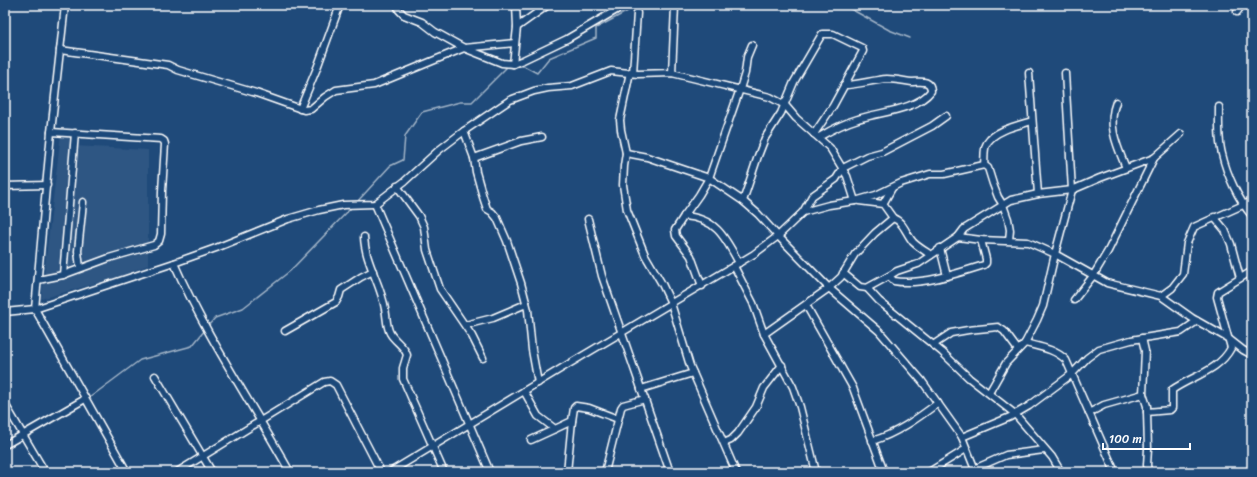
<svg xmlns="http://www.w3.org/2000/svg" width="1257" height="477" font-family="Sriracha,sans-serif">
<rect width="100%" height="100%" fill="#1f4a7a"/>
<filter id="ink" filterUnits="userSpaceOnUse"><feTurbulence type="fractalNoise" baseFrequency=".025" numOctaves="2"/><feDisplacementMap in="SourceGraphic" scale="8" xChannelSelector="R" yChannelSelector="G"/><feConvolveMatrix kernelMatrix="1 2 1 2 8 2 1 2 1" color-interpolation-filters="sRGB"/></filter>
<g filter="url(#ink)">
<path fill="#2e5683" d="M61,133L77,134L74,146L148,150V265L121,276L41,299Z"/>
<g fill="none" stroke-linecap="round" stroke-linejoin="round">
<g stroke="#a3b5c8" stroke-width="1.5">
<path d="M826,5L849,8L889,30L910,38"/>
<path d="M515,66H524L537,73L549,58L596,38V28L639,5"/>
<path d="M356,203L390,166L403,160L405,136L422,112L460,102H472L509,65"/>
<path d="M207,327L215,318L243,308L290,271L352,207"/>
<path d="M89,398L140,360L192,346L205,330"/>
</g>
<defs>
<g id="minor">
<path d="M65,5L51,132L35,309L174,263L216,248L288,219L319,210L343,205L375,204L405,181L439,150L464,131L510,100L534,91L548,88L572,86L611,71L638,74L672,73L770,97L785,105L796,118L830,148L847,176L855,201"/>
<path d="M397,5L399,10L404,15L422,22L435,32L464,48L502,63L513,64L523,60L567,39L625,5"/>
<path d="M1237,12L1242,5"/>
<path d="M517,27L548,5"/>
<path d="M60,50L168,65L178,70L256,93L304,110L311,109L325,97L336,90L374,85L464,48L515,43"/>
<path d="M513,64L517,27L516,5"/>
<path d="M630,72L620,120L621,130L626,153L624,166L623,185L627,210L645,255L662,284L671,303L690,366L736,472"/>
<path d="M633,73L637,13"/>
<path d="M672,73L675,6"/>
<path d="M1029,73L1038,194"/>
<path d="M1116,102C1107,125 1117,146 1126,168"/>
<path d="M1219,107C1219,122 1218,139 1222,154C1227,175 1238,199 1252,216"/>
<path d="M300,109L317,68L340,5"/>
<path d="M464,131L474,158L476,172L483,197L487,209L492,212L497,218L507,241L521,283L528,310L532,350L538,383"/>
<path d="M819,137C831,130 844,123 858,119C879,112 917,110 931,91C931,79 920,82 912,82C904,81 895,79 887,79C872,80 859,85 844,85"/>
<path d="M626,153L647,157L709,178L743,201L758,214L778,236L803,212L829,205L855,201L876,195L901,183L930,174H944L984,165L988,168L993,184L998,197L1003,205L1008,219L1010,230L1009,240"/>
<path d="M474,158L521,141L542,137"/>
<path d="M984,165C985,159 983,149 987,143C995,130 1019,125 1032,121"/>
<path d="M5,186L47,185"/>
<path d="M397,186L419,216L424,227L427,250L440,289L472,336L483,358"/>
<path d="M743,201L758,156L765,138L781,113L794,82L822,34H833L862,48L863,51L833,106L814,134"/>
<path d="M375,204L490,472"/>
<path d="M883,204L892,188"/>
<path d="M803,212L812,196L836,179L843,168L867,156L882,152L932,126L946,116"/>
<path d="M684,216L675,230L676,236L691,256L702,286"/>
<path d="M1214,217L1225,230L1231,244L1240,278"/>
<path d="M893,218C904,222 906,234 913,242C918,247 925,251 931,255"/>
<path d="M588,219L602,276L670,472"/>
<path d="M364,237C365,262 381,284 385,309C387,316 386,326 390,333C395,342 404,345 407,355L403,368V379L444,472"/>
<path d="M958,237L964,229L1011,200L1038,194L1072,190L1100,178L1154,158"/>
<path d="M981,240L986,259V263L984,265C959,273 920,286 894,281L889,276L867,288L879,301L942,352L969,378L1015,414L1052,457L1061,472"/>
<path d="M940,248L947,276"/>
<path d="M174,263C206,336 251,402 290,472"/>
<path d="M739,263C725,237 716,218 684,216L699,195L709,178L740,89L745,73L747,57L752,45"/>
<path d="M734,266L753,303L764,334L793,387L800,407L816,472"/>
<path d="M80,268L78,251L83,202"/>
<path d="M843,273L860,287L867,288"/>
<path d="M63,275L75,133"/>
<path d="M889,276L897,271L918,264L958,237L981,240L1028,242L1055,254L1107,283L1161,296L1192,318L1229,339L1243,350L1252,355"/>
<path d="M38,280L63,275L109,258L154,245L159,241L161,234L162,191L165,144L164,141L161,139L51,132"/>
<path d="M1161,296L1172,288L1183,274L1187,243L1194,227L1252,201"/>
<path d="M1074,300L1093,276L1108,251L1154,158L1181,134"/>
<path d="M806,305L853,388L884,472"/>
<path d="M5,312L35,309L127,472"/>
<path d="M465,325L493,318L526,304"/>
<path d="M285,331L336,302L339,297L341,290L361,277L373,271"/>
<path d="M764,334L829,288L841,277L855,254L875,233L893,218L883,204L859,201"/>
<path d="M1142,338L1145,351L1143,394L1147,406V412"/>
<path d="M1025,343C1040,347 1055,349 1066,360L1115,472"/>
<path d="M933,345L951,333L968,330L998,327L1004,331L1018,350"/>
<path d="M155,376L212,472"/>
<path d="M641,389L693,373"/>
<path d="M524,391L538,416L555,429L572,421L574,408L576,406L589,408L618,419"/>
<path d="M989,393L1006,363L1025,343L1037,320L1043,306L1055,254L1072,190L1065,73"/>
<path d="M5,404L45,472"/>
<path d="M1089,413L1104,405L1143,394"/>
<path d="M962,437L1010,417L1029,406L1072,374L1087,358L1099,349L1131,340L1181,332L1197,321"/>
<path d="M531,440L555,429"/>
<path d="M872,441C896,434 918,418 938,403"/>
<path d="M724,443L731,440L738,433L756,407L764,388L782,365"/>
<path d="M5,445L85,399"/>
<path d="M974,469L1006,455L1044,450"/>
<path d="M177,472L324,382L330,381L336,385L381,472"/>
<path d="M390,472L562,368L754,254L778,236L829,288L879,331L922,381L962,437L976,472"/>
<path d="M567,472L572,421"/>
<path d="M605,472L621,408L623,405L645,399"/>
<path d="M929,472L966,449"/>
<path d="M1148,472L1147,465L1148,449L1147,412L1170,410L1172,408V390C1192,376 1219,371 1231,348L1217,297L1218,292L1252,271"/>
</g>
</defs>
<use href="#minor" stroke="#fff" stroke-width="9"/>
<use href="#minor" stroke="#1f4a7a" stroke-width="6"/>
</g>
</g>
<rect width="1257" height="477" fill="none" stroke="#1f4a7a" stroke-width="20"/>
<rect x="10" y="10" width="1237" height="457" fill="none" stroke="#fff" stroke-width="1.5" filter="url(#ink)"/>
<path d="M1103 443v6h87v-6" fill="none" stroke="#ffffff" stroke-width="2"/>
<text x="1109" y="443" font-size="12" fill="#ffffff" stroke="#1f4a7a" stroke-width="3" paint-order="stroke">100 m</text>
</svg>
